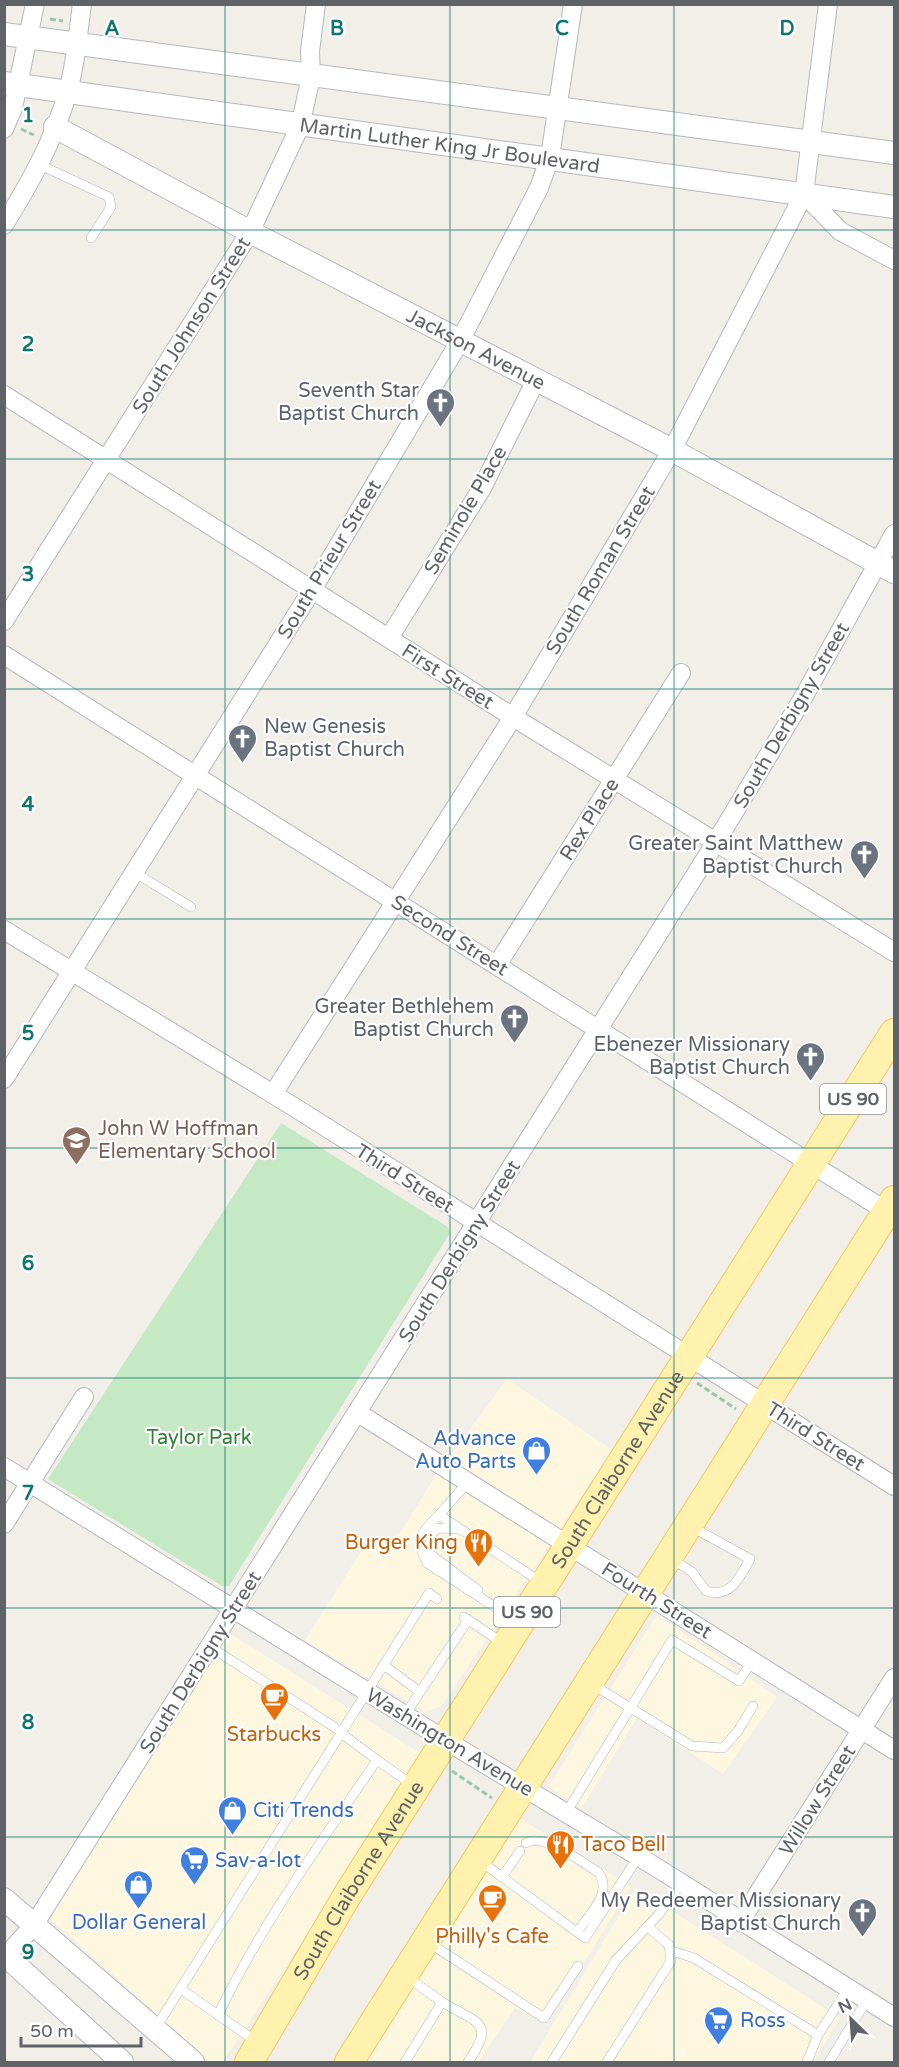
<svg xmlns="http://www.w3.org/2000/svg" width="899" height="2067" font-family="'Varela Round',sans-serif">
<rect width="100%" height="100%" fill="#f1efe8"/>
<g fill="#fef7e0">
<path d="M507,1379L612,1450L446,1700L441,1706L425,1712L305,1640L366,1544L386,1556L436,1475Z"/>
<path d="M657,1615L777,1697L723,1774L637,1718L581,1809L548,1787Z"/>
<path d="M226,1631L423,1755L223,2062H210L53,1921L51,1916Z"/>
<path d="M516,1816L631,1886L546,2025L515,2008L478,2062H363Z"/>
<path d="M636,1888L840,2018L813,2062H530Z"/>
</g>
<path fill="#c5e8c5" d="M281,1123L448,1227L450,1233L229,1586H222L48,1479Z"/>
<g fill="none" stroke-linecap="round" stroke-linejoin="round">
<defs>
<g id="service">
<path d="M38,164L109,197L111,207L91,238"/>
<path d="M134,872L191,907"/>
<path d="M468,1482L439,1515L541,1582"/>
<path d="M439,1515C421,1533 414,1538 427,1563L518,1622"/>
<path d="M459,1529L439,1528L430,1534L427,1546L430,1554L478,1590"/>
<path d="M672,1559L692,1572L706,1591C731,1599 740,1577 750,1559L692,1527"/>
<path d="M464,1617L504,1644"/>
<path d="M209,1646L342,1732"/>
<path d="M385,1666L420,1692L405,1715"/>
<path d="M592,1684L692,1746L723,1748L738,1731L753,1706"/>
<path d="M420,1692L468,1620"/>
<path d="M377,1760L414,1786"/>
<path d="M566,1813L672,1640L739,1681L753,1660"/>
<path d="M526,1843C544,1832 581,1862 598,1872C614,1892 589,1915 577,1932"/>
<path d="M479,1860L585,1938L639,1856"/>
<path d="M502,1877L520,1851"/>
<path d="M428,1942L544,2018L578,1966"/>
<path d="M672,1951L694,1958L818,2035L848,1989"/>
<path d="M181,1989L218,2015"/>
<path d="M442,2002C478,2024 496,2021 468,2062"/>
<path d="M155,2029L429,1593L437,1599"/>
<path d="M257,2042L218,2015C261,1925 321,1842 377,1760L341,1733"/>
<path d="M405,2062L442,2002L407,1977"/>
<path d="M552,2062L616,1960L660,1913L681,1883"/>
<path d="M607,2062L671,1961L669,1945L648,1927"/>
<path d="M807,2062L818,2035"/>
<path d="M829,2062L867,2000"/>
</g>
<g id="minor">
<path d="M4,129L13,108L35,4"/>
<path d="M804,194L840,231L894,260"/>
<path d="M4,225C30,183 55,138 68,91C76,63 78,33 82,4"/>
<path d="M4,395L513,717L894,952"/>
<path d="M4,621L250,232L300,126L311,77L310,51L316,4"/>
<path d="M389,638L482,488L536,380"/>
<path d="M4,655L894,1216"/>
<path d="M4,930L294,1107L894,1486"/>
<path d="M497,965L681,673"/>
<path d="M4,1079L312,590L460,341L539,188L550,157L573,4"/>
<path d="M273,1094L513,717L672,450L804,194L828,4"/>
<path d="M358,1413L894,1750"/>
<path d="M4,1467L445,1740L659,1869L894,2017"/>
<path d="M4,1524L84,1397"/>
<path d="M740,1922L894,1678"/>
<path d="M6,1956L34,1925L716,842L803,698L894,534"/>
</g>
<g id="tertiary">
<path d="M4,34L894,153"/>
<path id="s1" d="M4,83L894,207"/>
<path id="s2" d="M55,127L256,235L672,450L894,572"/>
<path d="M4,1899L193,2062"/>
<path d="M4,1954L122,2062"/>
</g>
<g id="primary">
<path id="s3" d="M249,2062L348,1894L894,1033"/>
<path d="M349,2062L894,1200"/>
</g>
</defs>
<use href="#service" stroke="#b5b8bc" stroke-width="10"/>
<use href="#minor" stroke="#b5b8bc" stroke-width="20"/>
<use href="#tertiary" stroke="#b5b8bc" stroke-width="24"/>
<use href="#primary" stroke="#f2c960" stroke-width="30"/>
<g stroke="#9cc7a9" stroke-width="3" stroke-dasharray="6 3" stroke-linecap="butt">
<path d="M50,19L63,21"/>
<path d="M21,129L34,135"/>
<path d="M697,1383L736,1409"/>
<path d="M452,1771L492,1798"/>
</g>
<use href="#service" stroke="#fff" stroke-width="9"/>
<use href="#minor" stroke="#fff" stroke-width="18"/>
<use href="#tertiary" stroke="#fff" stroke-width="22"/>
<use href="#primary" stroke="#fff2af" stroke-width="28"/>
</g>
<path fill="none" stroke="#0f766e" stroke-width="1.5" stroke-opacity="0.55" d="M225,4V2062M450,4V2062M674,4V2062M4,230H894M4,459H894M4,689H894M4,919H894M4,1148H894M4,1378H894M4,1608H894M4,1837H894"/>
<defs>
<symbol id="church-pin" viewBox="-11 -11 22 30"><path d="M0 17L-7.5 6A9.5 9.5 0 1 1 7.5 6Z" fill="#6b7280" stroke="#fff"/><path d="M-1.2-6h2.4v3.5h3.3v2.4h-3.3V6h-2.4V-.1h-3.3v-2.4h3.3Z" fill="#fff"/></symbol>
<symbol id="school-pin" viewBox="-11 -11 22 30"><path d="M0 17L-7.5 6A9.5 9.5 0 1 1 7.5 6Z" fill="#8d6e63" stroke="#fff"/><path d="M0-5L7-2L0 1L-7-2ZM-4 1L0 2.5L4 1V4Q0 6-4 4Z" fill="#fff"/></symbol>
<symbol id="shop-pin" viewBox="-11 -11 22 30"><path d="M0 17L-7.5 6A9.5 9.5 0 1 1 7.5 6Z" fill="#3f7fe0" stroke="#fff"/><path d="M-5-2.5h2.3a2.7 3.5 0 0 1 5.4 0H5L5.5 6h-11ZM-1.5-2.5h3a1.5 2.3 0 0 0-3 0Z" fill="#fff"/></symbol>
<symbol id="restaurant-pin" viewBox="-11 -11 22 30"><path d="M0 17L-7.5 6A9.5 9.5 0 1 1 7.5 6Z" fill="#e8710a" stroke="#fff"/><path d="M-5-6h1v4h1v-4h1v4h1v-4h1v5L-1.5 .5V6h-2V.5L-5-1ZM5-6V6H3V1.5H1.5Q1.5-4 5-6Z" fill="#fff"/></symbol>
<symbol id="cafe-pin" viewBox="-11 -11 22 30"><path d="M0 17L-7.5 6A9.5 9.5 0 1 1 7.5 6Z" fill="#e8710a" stroke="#fff"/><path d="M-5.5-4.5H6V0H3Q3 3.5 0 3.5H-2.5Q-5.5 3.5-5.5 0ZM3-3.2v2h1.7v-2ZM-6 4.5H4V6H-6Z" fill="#fff"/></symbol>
<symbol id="supermarket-pin" viewBox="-11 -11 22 30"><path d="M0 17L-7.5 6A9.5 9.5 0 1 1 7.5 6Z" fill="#3f7fe0" stroke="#fff"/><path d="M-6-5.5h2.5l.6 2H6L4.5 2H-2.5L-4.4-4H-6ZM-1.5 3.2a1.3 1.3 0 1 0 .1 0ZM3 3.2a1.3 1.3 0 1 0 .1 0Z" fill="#fff"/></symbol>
</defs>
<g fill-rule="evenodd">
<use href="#church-pin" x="424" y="386" width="33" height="45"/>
<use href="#church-pin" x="226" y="722" width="33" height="45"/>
<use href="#church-pin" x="848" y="838" width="33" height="45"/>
<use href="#church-pin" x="498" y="1002" width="33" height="45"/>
<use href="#church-pin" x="794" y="1040" width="33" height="45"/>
<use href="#school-pin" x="60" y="1124" width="33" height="45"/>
<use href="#shop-pin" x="520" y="1434" width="33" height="45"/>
<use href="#restaurant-pin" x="462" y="1526" width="33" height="45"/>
<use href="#cafe-pin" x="258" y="1680" width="33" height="45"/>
<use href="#shop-pin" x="216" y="1794" width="33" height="45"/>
<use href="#restaurant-pin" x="544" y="1828" width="33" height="45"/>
<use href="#supermarket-pin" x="178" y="1844" width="33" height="45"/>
<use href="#shop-pin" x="122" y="1868" width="33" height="45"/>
<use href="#cafe-pin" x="476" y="1882" width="33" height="45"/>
<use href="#church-pin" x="846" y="1896" width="33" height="45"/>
<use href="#supermarket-pin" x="702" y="2004" width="33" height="45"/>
</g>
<g text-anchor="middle" stroke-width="4.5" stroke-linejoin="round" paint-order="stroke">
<g fill="#fff" stroke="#8f9295" stroke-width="1.5">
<rect x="820" y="1084" width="66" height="30" rx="4.5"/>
<rect x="494" y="1597" width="66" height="30" rx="4.5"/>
</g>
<g font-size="18" font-weight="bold" fill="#5f6368">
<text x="853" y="1105">US 90</text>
<text x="527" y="1618">US 90</text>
</g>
<g font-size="20" fill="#5f6368" stroke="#fff">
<text dy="7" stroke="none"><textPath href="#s1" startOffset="450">Martin Luther King Jr Boulevard</textPath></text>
<text transform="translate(191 325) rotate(-58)" y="7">South Johnson Street</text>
<text dy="7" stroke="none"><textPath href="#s2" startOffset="476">Jackson Avenue</textPath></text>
<text transform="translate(465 510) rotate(-60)" y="7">Seminole Place</text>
<text transform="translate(329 559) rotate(-59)" y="7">South Prieur Street</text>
<text transform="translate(600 570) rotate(-59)" y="7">South Roman Street</text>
<text transform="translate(448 676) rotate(32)" y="7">First Street</text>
<text transform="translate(791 715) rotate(-60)" y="7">South Derbigny Street</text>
<text transform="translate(589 819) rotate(-58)" y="7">Rex Place</text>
<text transform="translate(450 935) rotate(32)" y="7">Second Street</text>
<text transform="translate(405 1178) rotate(32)" y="7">Third Street</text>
<text transform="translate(459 1251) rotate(-58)" y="7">South Derbigny Street</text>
<text transform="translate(816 1436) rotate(32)" y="7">Third Street</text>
<text dy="7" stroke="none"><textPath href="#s3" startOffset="698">South Claiborne Avenue</textPath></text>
<text transform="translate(657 1600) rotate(32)" y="7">Fourth Street</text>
<text transform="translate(200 1662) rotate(-58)" y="7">South Derbigny Street</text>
<text transform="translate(450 1742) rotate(31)" y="7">Washington Avenue</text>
<text transform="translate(817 1800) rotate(-58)" y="7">Willow Street</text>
<text dy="7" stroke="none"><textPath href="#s3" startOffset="212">South Claiborne Avenue</textPath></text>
</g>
<g font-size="20" fill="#5b616d" stroke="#fff" text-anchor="end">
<text x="419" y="397">Seventh Star<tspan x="419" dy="23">Baptist Church</tspan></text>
<text x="264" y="733" text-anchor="start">New Genesis<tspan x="264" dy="23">Baptist Church</tspan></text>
<text x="843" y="850">Greater Saint Matthew<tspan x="843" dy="23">Baptist Church</tspan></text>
<text x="494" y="1013">Greater Bethlehem<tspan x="494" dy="23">Baptist Church</tspan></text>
<text x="790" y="1051">Ebenezer Missionary<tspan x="790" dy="23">Baptist Church</tspan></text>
<text x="841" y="1907">My Redeemer Missionary<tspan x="841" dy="23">Baptist Church</tspan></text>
</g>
<g font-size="20" fill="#785e54" stroke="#fff" text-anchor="start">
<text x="98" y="1135">John W Hoffman<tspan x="98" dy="23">Elementary School</tspan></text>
</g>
<g font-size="20" fill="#348238" stroke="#fff">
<text x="199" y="1444">Taylor Park</text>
</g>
<g font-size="20" fill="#366cbe" stroke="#fff" text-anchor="start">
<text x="516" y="1445" text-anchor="end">Advance<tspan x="516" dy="23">Auto Parts</tspan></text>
<text x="253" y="1817">Citi Trends</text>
<text x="215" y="1867">Sav-a-lot</text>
<text x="139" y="1929" text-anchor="middle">Dollar General</text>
<text x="740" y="2027">Ross</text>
</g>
<g font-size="20" fill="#c56008" stroke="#fff">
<text x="458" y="1549" text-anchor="end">Burger King</text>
<text x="274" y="1741">Starbucks</text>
<text x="581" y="1851" text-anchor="start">Taco Bell</text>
<text x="492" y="1943">Philly's Cafe</text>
</g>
</g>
<g font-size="20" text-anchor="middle" font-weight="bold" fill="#0f766e" stroke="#fff" stroke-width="4.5" stroke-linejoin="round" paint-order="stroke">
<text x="112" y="35">A</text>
<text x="337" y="35">B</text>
<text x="562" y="35">C</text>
<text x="787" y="35">D</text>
<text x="28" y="122">1</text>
<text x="28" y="351">2</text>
<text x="28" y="581">3</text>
<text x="28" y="811">4</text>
<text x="28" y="1040">5</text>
<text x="28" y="1270">6</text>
<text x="28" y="1500">7</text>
<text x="28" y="1729">8</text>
<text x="28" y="1959">9</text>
</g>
<rect width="899" height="2067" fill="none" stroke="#5f6368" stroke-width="12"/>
<g transform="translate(851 2019) rotate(335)" stroke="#ffffff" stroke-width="4.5" paint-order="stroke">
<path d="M0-4.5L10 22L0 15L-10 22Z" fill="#5f6368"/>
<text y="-9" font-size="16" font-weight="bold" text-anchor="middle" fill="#5f6368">N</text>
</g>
<path d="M21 2037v9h120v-9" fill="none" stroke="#5f6368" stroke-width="3"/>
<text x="30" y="2037" font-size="18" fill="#5f6368" stroke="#ffffff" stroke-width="4.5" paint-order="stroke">50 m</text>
</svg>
